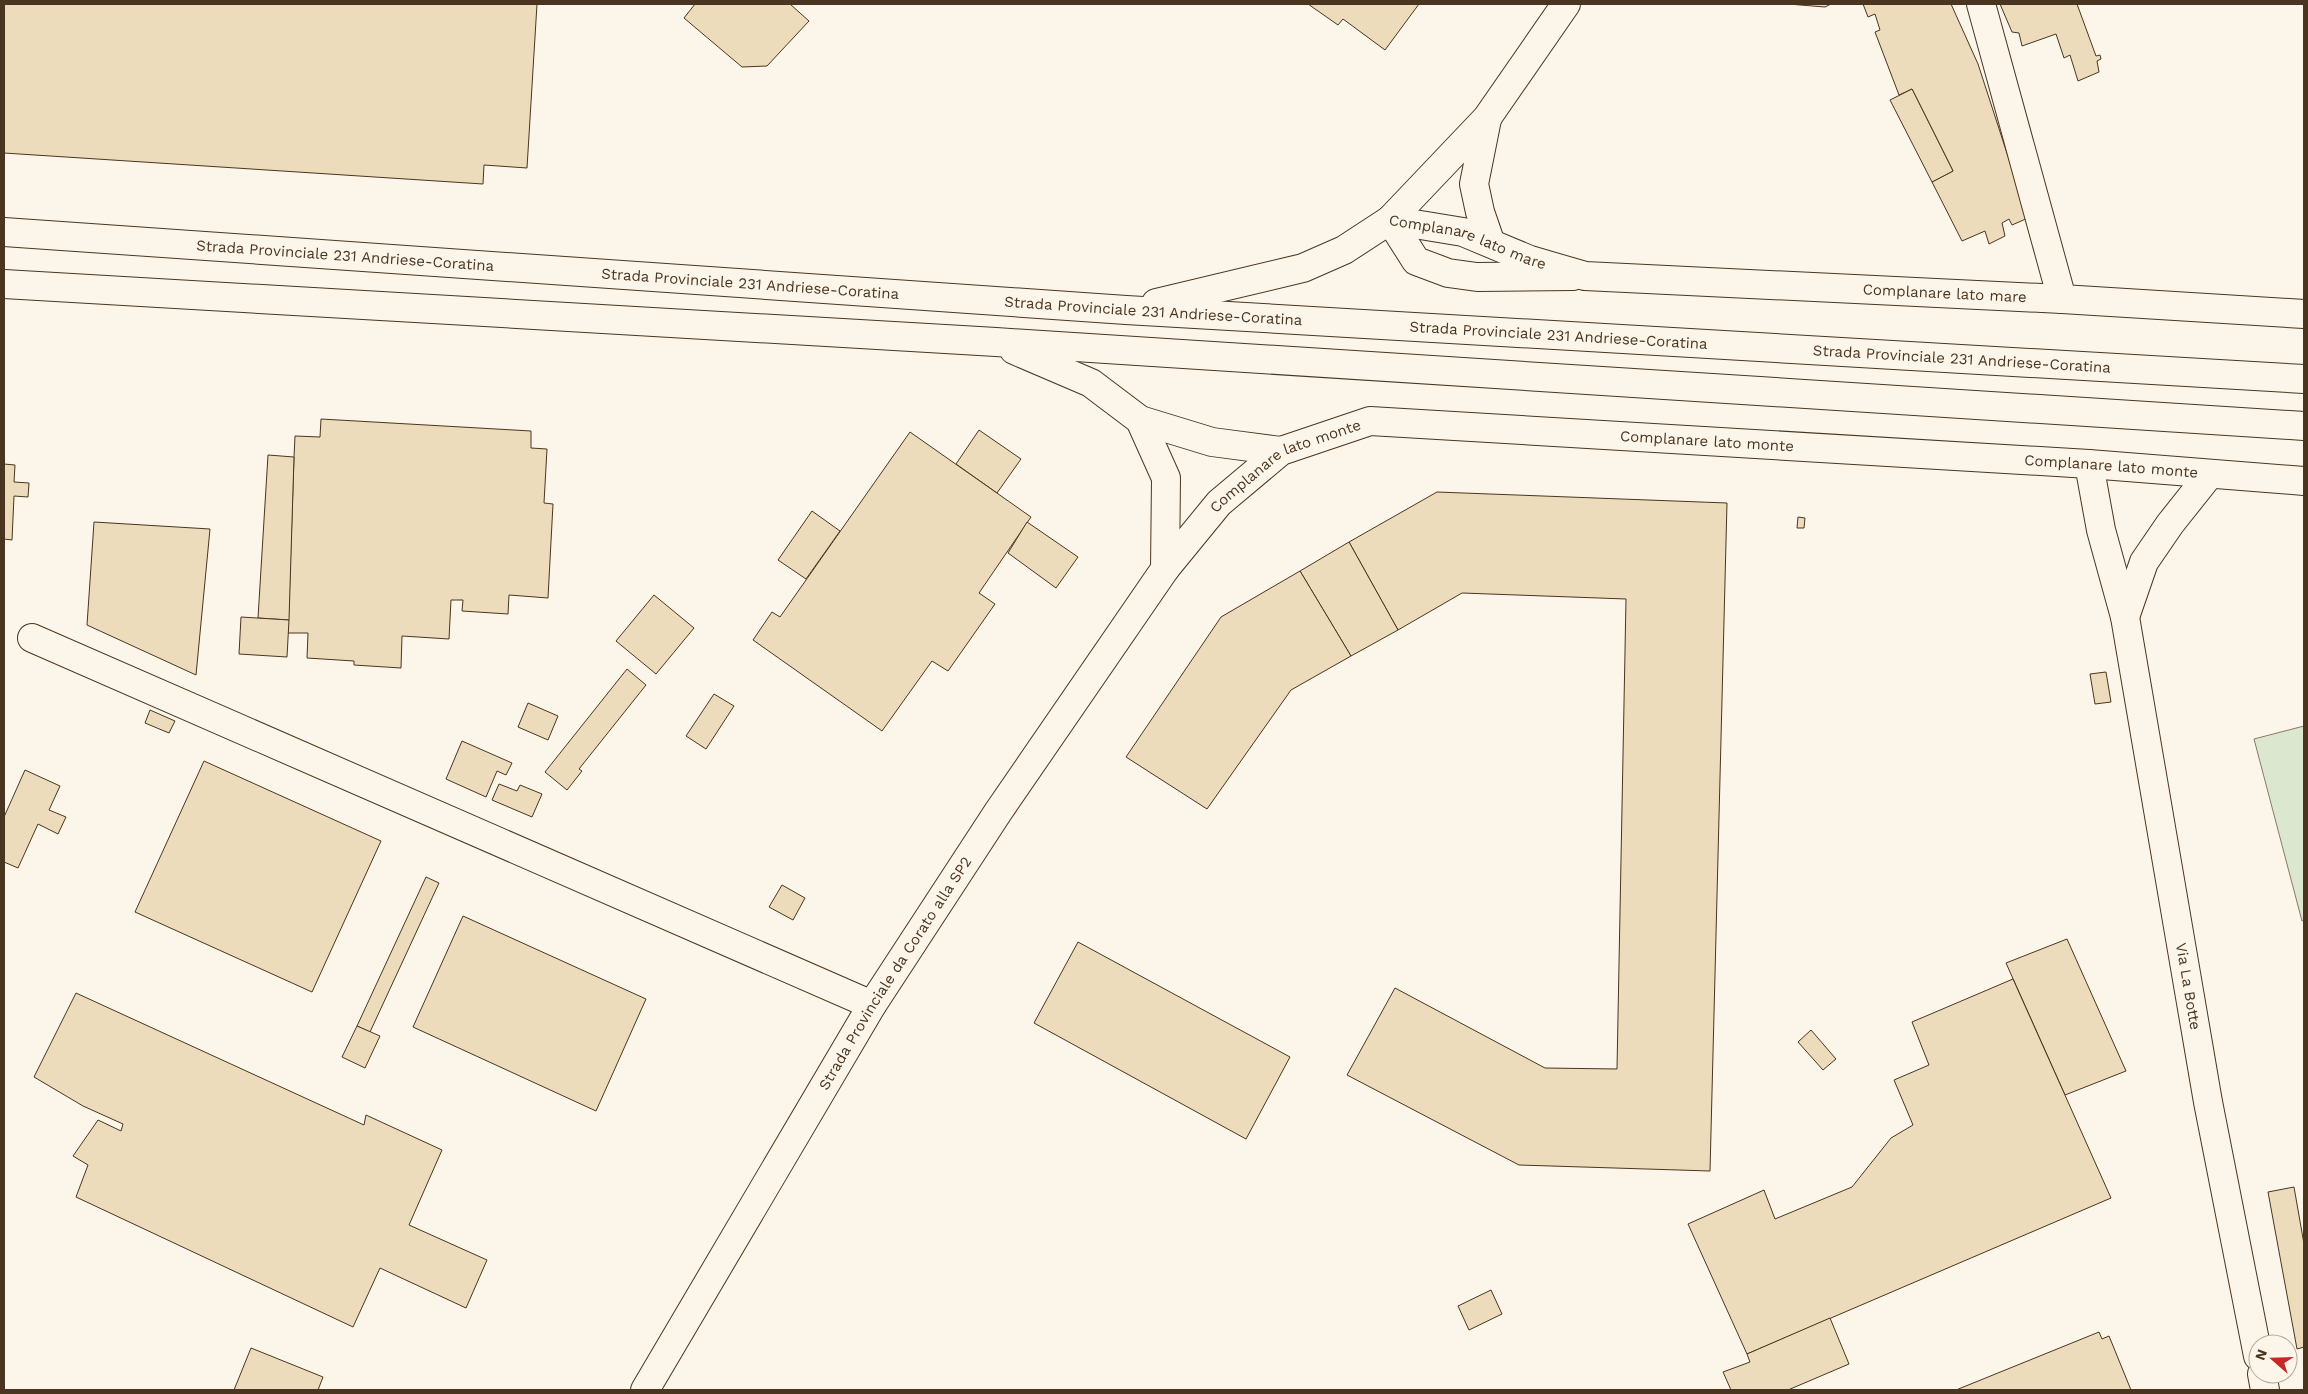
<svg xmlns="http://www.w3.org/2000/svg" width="2308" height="1394" font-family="'Work Sans',sans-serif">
<rect width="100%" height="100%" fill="#fbf6e9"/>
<path fill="#dce7d0" stroke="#887966" d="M2304,726V920L2302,921L2254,739Z"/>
<g fill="#ecdcbc" stroke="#4a3520">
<path d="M4,4H537L527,168L484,165L483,184L4,153Z"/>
<path d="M695,4H790L809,21L767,66L742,67L684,18Z"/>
<path d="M1308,4H1419L1385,50L1343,19L1338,25Z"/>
<path d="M1788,4H1831L1825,7Z"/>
<path d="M1863,4H1951L1978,64L2028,218L2012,225L2009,219L2002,223L2005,236L1989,244L1985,231L1962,241L1932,182L1953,171L1912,89L1899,95L1875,32L1880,30L1875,14L1868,17Z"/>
<path d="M2000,4H2077L2096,56L2100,55L2101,59L2097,61L2099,72L2078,81L2070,55L2064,58L2056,34L2022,46L2019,33L2012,32Z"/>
<path d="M1912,89L1953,171L1932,182L1890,100Z"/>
<path d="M321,419L531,431V448L547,449L544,503L553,504L548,598L509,595L508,614L462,611L463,600H451L449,639L402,636L401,668L354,665V661L307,658L308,633H288L294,457L295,436L320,437Z"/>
<path d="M979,430L1021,459L997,493L956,464Z"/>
<path d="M910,432L1031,517L979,593L995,604L948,671L932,661L882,731L753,640L772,612L780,617Z"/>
<path d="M268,455L294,457L289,620L258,618Z"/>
<path d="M4,464L15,465L14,482L29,483L28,497L14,496L12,540L4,539Z"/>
<path d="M1437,492L1727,503L1710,1171L1519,1165L1347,1075L1395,988L1545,1068L1617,1069L1626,599L1462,593L1398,630L1349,542Z"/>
<path d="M812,511L840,531L806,579L778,560Z"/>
<path d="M1798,517L1805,518L1804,528H1797Z"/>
<path d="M94,522L210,529L196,675L87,625Z"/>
<path d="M1027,522L1078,557L1056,588L1008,553Z"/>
<path d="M1349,542L1398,630L1351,656L1300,571Z"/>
<path d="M1300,571L1351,656L1291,690L1207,809L1126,757L1221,617Z"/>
<path d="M654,595L694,628L656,674L616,641Z"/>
<path d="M241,617L289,620L287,657L239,654Z"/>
<path d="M627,669L646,685L579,769L582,771L567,790L545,772Z"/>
<path d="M2106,672L2111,702L2095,704L2090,674Z"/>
<path d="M714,694L734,706L706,749L686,736Z"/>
<path d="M528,703L558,716L548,740L518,727Z"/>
<path d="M150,710L175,721L169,733L145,723Z"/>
<path d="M462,741L512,763L506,775L497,771L486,797L446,779Z"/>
<path d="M204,761L381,841L312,992L135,912Z"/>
<path d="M25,770L60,786L49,810L66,817L58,834L38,824L18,868L4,862V817Z"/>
<path d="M499,784L517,791L520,785L542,794L532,817L492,800Z"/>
<path d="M426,877L439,883L370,1032L357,1026Z"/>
<path d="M782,885L805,898L793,920L769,907Z"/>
<path d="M463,916L646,999L596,1111L413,1027Z"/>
<path d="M2067,939L2126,1071L2065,1095L2006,963Z"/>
<path d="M1078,942L1290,1057L1246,1139L1034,1023Z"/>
<path d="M2013,979L2111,1198L1747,1354L1688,1224L1764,1190L1775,1219L1852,1187L1891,1138L1913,1125L1894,1080L1929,1065L1912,1022Z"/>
<path d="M76,993L364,1125L366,1115L442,1150L409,1225L487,1260L466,1308L380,1268L353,1327L76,1197L88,1165L73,1156L98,1120L121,1131L123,1124L83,1106L34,1077Z"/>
<path d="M357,1026L380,1036L365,1068L342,1057Z"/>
<path d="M1811,1030L1836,1059L1823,1070L1798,1042Z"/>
<path d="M2294,1187L2304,1244V1347L2297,1349L2268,1192Z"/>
<path d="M1491,1290L1502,1314L1469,1330L1458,1306Z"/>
<path d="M1830,1318L1849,1364L1788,1390H1731L1723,1372L1750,1362L1747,1354Z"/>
<path d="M2099,1332L2102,1339L2109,1336L2131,1390H1956Z"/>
<path d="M251,1348L323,1377L318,1390H234Z"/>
</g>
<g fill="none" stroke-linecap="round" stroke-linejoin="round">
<defs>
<g id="minor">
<path d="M1981,4L2062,299"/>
<path id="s1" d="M2089,464L2101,530L2125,617L2208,1102L2258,1356"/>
<path d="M2125,617L2144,562L2170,524L2209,475"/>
<path d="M32,638L872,1005"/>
<path d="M2262,1374L2265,1390"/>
</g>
<g id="tertiary">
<path d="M1566,4L1487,118L1390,220L1416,261L1448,273L1477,277L1573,276"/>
<path d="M1487,119L1474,184L1480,212L1490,241"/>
</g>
<g id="secondary">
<path id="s2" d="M1390,220L1463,232L1530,260L1585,276L2062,299L2304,314"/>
<path id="s3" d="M645,1390L872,1005L998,812L1165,569L1219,503L1281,451L1370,421L2089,464L2304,481"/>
</g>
<g id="trunk">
<path id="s4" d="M4,232L1126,310L2304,379"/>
<path d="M4,284L996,342L2304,426"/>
<path d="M1156,303L1303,268L1344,250L1390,220"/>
<path d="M1014,350L1091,383L1140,420L1166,478L1165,569"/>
<path d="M1140,420L1212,442L1281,451"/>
</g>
</defs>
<use href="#minor" stroke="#4a3520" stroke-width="30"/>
<use href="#tertiary" stroke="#4a3520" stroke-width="30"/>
<use href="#secondary" stroke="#4a3520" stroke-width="30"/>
<use href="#trunk" stroke="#4a3520" stroke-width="30"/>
<use href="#minor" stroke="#fbf6e9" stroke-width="28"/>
<use href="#tertiary" stroke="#fbf6e9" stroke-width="28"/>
<use href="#secondary" stroke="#fbf6e9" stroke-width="28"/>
<use href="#trunk" stroke="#fbf6e9" stroke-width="28"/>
</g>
<g text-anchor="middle" stroke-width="4" stroke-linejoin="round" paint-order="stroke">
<g font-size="15" fill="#4a3520" stroke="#fbf6e9">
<text dy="5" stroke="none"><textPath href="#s2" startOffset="81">Complanare lato mare</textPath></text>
<text dy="5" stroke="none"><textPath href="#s4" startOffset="342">Strada Provinciale 231 Andriese-Coratina</textPath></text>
<text dy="5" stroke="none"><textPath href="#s4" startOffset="748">Strada Provinciale 231 Andriese-Coratina</textPath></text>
<text dy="5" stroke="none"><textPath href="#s2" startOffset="564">Complanare lato mare</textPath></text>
<text dy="5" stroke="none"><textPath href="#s4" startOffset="1152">Strada Provinciale 231 Andriese-Coratina</textPath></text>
<text dy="5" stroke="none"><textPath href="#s4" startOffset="1558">Strada Provinciale 231 Andriese-Coratina</textPath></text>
<text dy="5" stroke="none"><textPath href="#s4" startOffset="1962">Strada Provinciale 231 Andriese-Coratina</textPath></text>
<text dy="5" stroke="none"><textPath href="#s3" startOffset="1570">Complanare lato monte</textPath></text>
<text dy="5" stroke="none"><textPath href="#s3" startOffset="1975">Complanare lato monte</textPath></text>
<text dy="5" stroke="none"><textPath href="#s3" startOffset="1135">Complanare lato monte</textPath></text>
<text dy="5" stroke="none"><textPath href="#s3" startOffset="486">Strada Provinciale da Corato alla SP2</textPath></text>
<text dy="5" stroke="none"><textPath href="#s1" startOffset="532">Via La Botte</textPath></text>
</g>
</g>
<rect width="2308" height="1394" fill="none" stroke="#4a3520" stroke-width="10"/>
<g transform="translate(2273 1359) rotate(290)"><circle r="24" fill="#fbf6e9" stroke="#b4a999"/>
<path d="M0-4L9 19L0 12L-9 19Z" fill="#c62828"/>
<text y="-8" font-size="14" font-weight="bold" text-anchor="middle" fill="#4a3520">N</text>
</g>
</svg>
